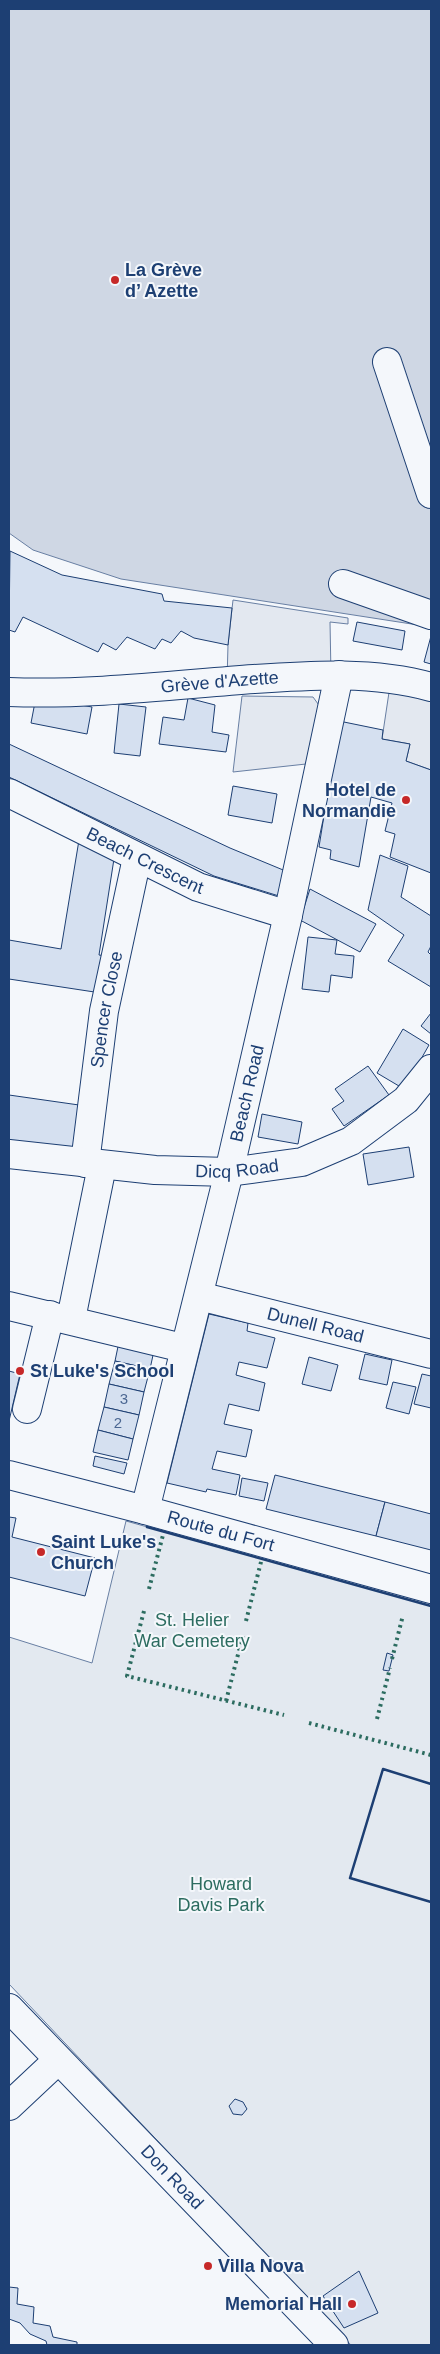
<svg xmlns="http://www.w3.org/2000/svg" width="440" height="2354" font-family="Helvetica,sans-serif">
<rect width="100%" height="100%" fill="#f4f7fb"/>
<path fill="#e3e9f0" stroke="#687fa3" d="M126,1521L431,1606V2345H351L9,1984V1637L92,1663Z"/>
<g fill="#e3e8f0" stroke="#687fa3">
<path d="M233,600L348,618V624L330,622L331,675L227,681L228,645Z"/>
<path d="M391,679L431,687V770L406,761L410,744L382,739Z"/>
<path d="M242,696L313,697L321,708L306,764L233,772Z"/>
</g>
<path fill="#cfd7e4" stroke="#687fa3" d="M9,9H431V627L121,579L33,550L9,533Z"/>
<g fill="#d5e0f0" stroke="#1d3f73">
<path d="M10,551L62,575L162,594L164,601L232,608L228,645L194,638L181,631L171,643L162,639L155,649L127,637L116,650L103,643L98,652L23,617L15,632L9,630Z"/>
<path d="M357,622L405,631L402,650L353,641Z"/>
<path d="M431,636V664L424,662Z"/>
<path d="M36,697L92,707L87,734L31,723Z"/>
<path d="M188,698L215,705L212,732L229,735L226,752L159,744L163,717L184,720Z"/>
<path d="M119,704L146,707L140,756L114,753Z"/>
<path d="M339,721L383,730L382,739L410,744L406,761L431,770V873L390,857L395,834L385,831L392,803L371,797L359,867L330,859L331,850L319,847Z"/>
<path d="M9,744L230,848L288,872L279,896L214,876L9,777Z"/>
<path d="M233,786L277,794L272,823L228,815Z"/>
<path d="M79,840L116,846L99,955L106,956L101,993L9,979V940L61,949Z"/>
<path d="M380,855L408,866L401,897L431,916V946L428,952L431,955V987L388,961L404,935L368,910Z"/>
<path d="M310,889L376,924L360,952L300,920Z"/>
<path d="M308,937L337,940L335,954L354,956L352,978L331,975L329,992L302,989Z"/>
<path d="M431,1013V1034L421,1026Z"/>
<path d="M403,1029L429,1045L404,1089L377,1073Z"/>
<path d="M368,1066L389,1095L344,1126L332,1109L344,1101L335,1089Z"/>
<path d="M9,1095L86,1106L80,1150L9,1140Z"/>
<path d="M262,1114L302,1122L298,1144L258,1137Z"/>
<path d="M409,1147L414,1177L368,1185L363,1154Z"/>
<path d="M209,1314L248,1323L247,1331L275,1338L267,1368L239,1362L236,1375L265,1383L259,1411L229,1404L224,1424L252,1430L246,1457L217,1451L212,1469L240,1475L236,1495L207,1489L206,1492L167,1483Z"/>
<path d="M120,1337L155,1346L150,1369L115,1361Z"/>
<path d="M365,1354L392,1360L387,1385L359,1379Z"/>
<path d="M309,1357L338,1365L331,1391L302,1384Z"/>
<path d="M115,1361L150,1369L144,1392L109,1384Z"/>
<path d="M9,1371L20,1374L9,1421Z"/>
<path d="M422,1374L431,1376V1408L414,1404Z"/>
<path d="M393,1382L416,1387L409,1414L386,1408Z"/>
<path d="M109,1384L144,1392L139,1415L104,1407Z"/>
<path d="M104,1407L139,1415L133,1439L98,1430Z"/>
<path d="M98,1430L133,1439L128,1460L93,1452Z"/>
<path d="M95,1456L127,1463L124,1474L93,1466Z"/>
<path d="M275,1475L385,1502L376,1536L266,1509Z"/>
<path d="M242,1478L268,1483L264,1501L239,1496Z"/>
<path d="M385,1502L431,1514V1550L376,1536Z"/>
<path d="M9,1517L16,1518L12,1537L95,1558L85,1596L9,1577Z"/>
<path d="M387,1653L393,1655L389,1671L383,1670Z"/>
<path d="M235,2099L243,2102L247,2109L242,2115L233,2114L229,2106Z"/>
<path d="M359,2271L378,2313L344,2328L323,2296Z"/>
<path d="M9,2287L18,2288L17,2304L34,2307L33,2323L50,2326L53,2337L77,2342V2345H47L46,2341L30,2334L20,2323L9,2319Z"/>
</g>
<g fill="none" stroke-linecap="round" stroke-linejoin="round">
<defs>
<g id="minor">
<path d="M387,362L431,494"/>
<path d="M343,584L431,615"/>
<path id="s1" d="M9,793L198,887L288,915"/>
<path id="s2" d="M85,1163L104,1011L137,858"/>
<path id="s3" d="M199,1296L431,1354"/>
<path d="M9,1306L183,1348"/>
<path d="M71,1319L102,1166"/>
<path d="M27,1409L50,1315"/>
<path id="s4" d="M145,1510L229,1172L288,915L339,675"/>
<path d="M9,2106L58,2060"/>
</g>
<g id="major">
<path id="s5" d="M9,692C90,695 173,685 254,679C313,675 374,671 431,687"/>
<path id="s6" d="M9,1154L155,1170L229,1172L302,1162L351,1141L406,1100L431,1069"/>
<path id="s7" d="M9,2008L334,2345"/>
</g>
<g id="highway">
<path id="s8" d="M9,1475L145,1510L431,1589"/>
</g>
</defs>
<use href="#minor" stroke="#1d3f73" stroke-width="30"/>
<use href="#major" stroke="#1d3f73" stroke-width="30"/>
<use href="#highway" stroke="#1d3f73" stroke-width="30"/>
<use href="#minor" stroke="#f4f7fb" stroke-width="28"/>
<use href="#major" stroke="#f4f7fb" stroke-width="28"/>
<use href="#highway" stroke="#f4f7fb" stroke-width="28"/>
<g stroke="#2c6c60" stroke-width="4" stroke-dasharray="2.5 4" stroke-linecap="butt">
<path d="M149,1589L164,1531"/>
<path d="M144,1611L127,1676L284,1715"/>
<path d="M246,1621L262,1558"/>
<path d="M392,1659L403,1615"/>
<path d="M226,1701L243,1635"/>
<path d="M377,1719L390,1668"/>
<path d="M309,1723L431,1755"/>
</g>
<g stroke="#1d3f73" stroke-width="2.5">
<path d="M147,1527L431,1606"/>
<path d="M431,1784L383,1769L350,1878L431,1902"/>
</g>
</g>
<g fill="#c62828" stroke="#f4f7fb" stroke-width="2">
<circle cx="115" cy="280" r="5"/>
<circle cx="406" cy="800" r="5"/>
<circle cx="20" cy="1371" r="5"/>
<circle cx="41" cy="1552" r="5"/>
<circle cx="208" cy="2266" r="5"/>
<circle cx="352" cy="2304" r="5"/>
</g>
<g text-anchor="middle" stroke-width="4" stroke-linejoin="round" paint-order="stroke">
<g font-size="15" fill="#4b6792">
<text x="124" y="1404">3</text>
<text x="118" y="1428">2</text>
</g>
<g font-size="18" font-weight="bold" fill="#1d3f73" stroke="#f4f7fb" text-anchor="start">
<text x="125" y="276">La Grève<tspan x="125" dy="21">d’ Azette</tspan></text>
<text x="396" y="796" text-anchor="end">Hotel de<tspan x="396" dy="21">Normandie</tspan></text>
<text x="30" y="1377">St Luke's School</text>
<text x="51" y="1548">Saint Luke's<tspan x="51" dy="21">Church</tspan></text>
<text x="218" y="2272">Villa Nova</text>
<text x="342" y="2310" text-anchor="end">Memorial Hall</text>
</g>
<g font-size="18" fill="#1d3f73" stroke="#f4f7fb">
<text dy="6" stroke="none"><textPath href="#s5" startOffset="211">Grève d'Azette</textPath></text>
<text dy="6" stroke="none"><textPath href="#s1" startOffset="152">Beach Crescent</textPath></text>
<text dy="6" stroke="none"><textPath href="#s2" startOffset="155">Spencer Close</textPath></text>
<text dy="6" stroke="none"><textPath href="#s4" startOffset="429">Beach Road</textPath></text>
<text dy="6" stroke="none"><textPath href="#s6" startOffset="229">Dicq Road</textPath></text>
<text dy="6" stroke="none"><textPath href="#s3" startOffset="120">Dunell Road</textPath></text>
<text dy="6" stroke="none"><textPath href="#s8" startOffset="219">Route du Fort</textPath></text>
<text dy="6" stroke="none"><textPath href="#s7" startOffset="235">Don Road</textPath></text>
</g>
<g font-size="18" fill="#2c6c60" stroke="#f4f7fb">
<text x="192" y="1626">St. Helier<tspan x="192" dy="21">War Cemetery</tspan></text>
<text x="221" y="1890">Howard<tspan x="221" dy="21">Davis Park</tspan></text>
</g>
</g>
<rect width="440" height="2354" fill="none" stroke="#1d3f73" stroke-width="20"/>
</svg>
